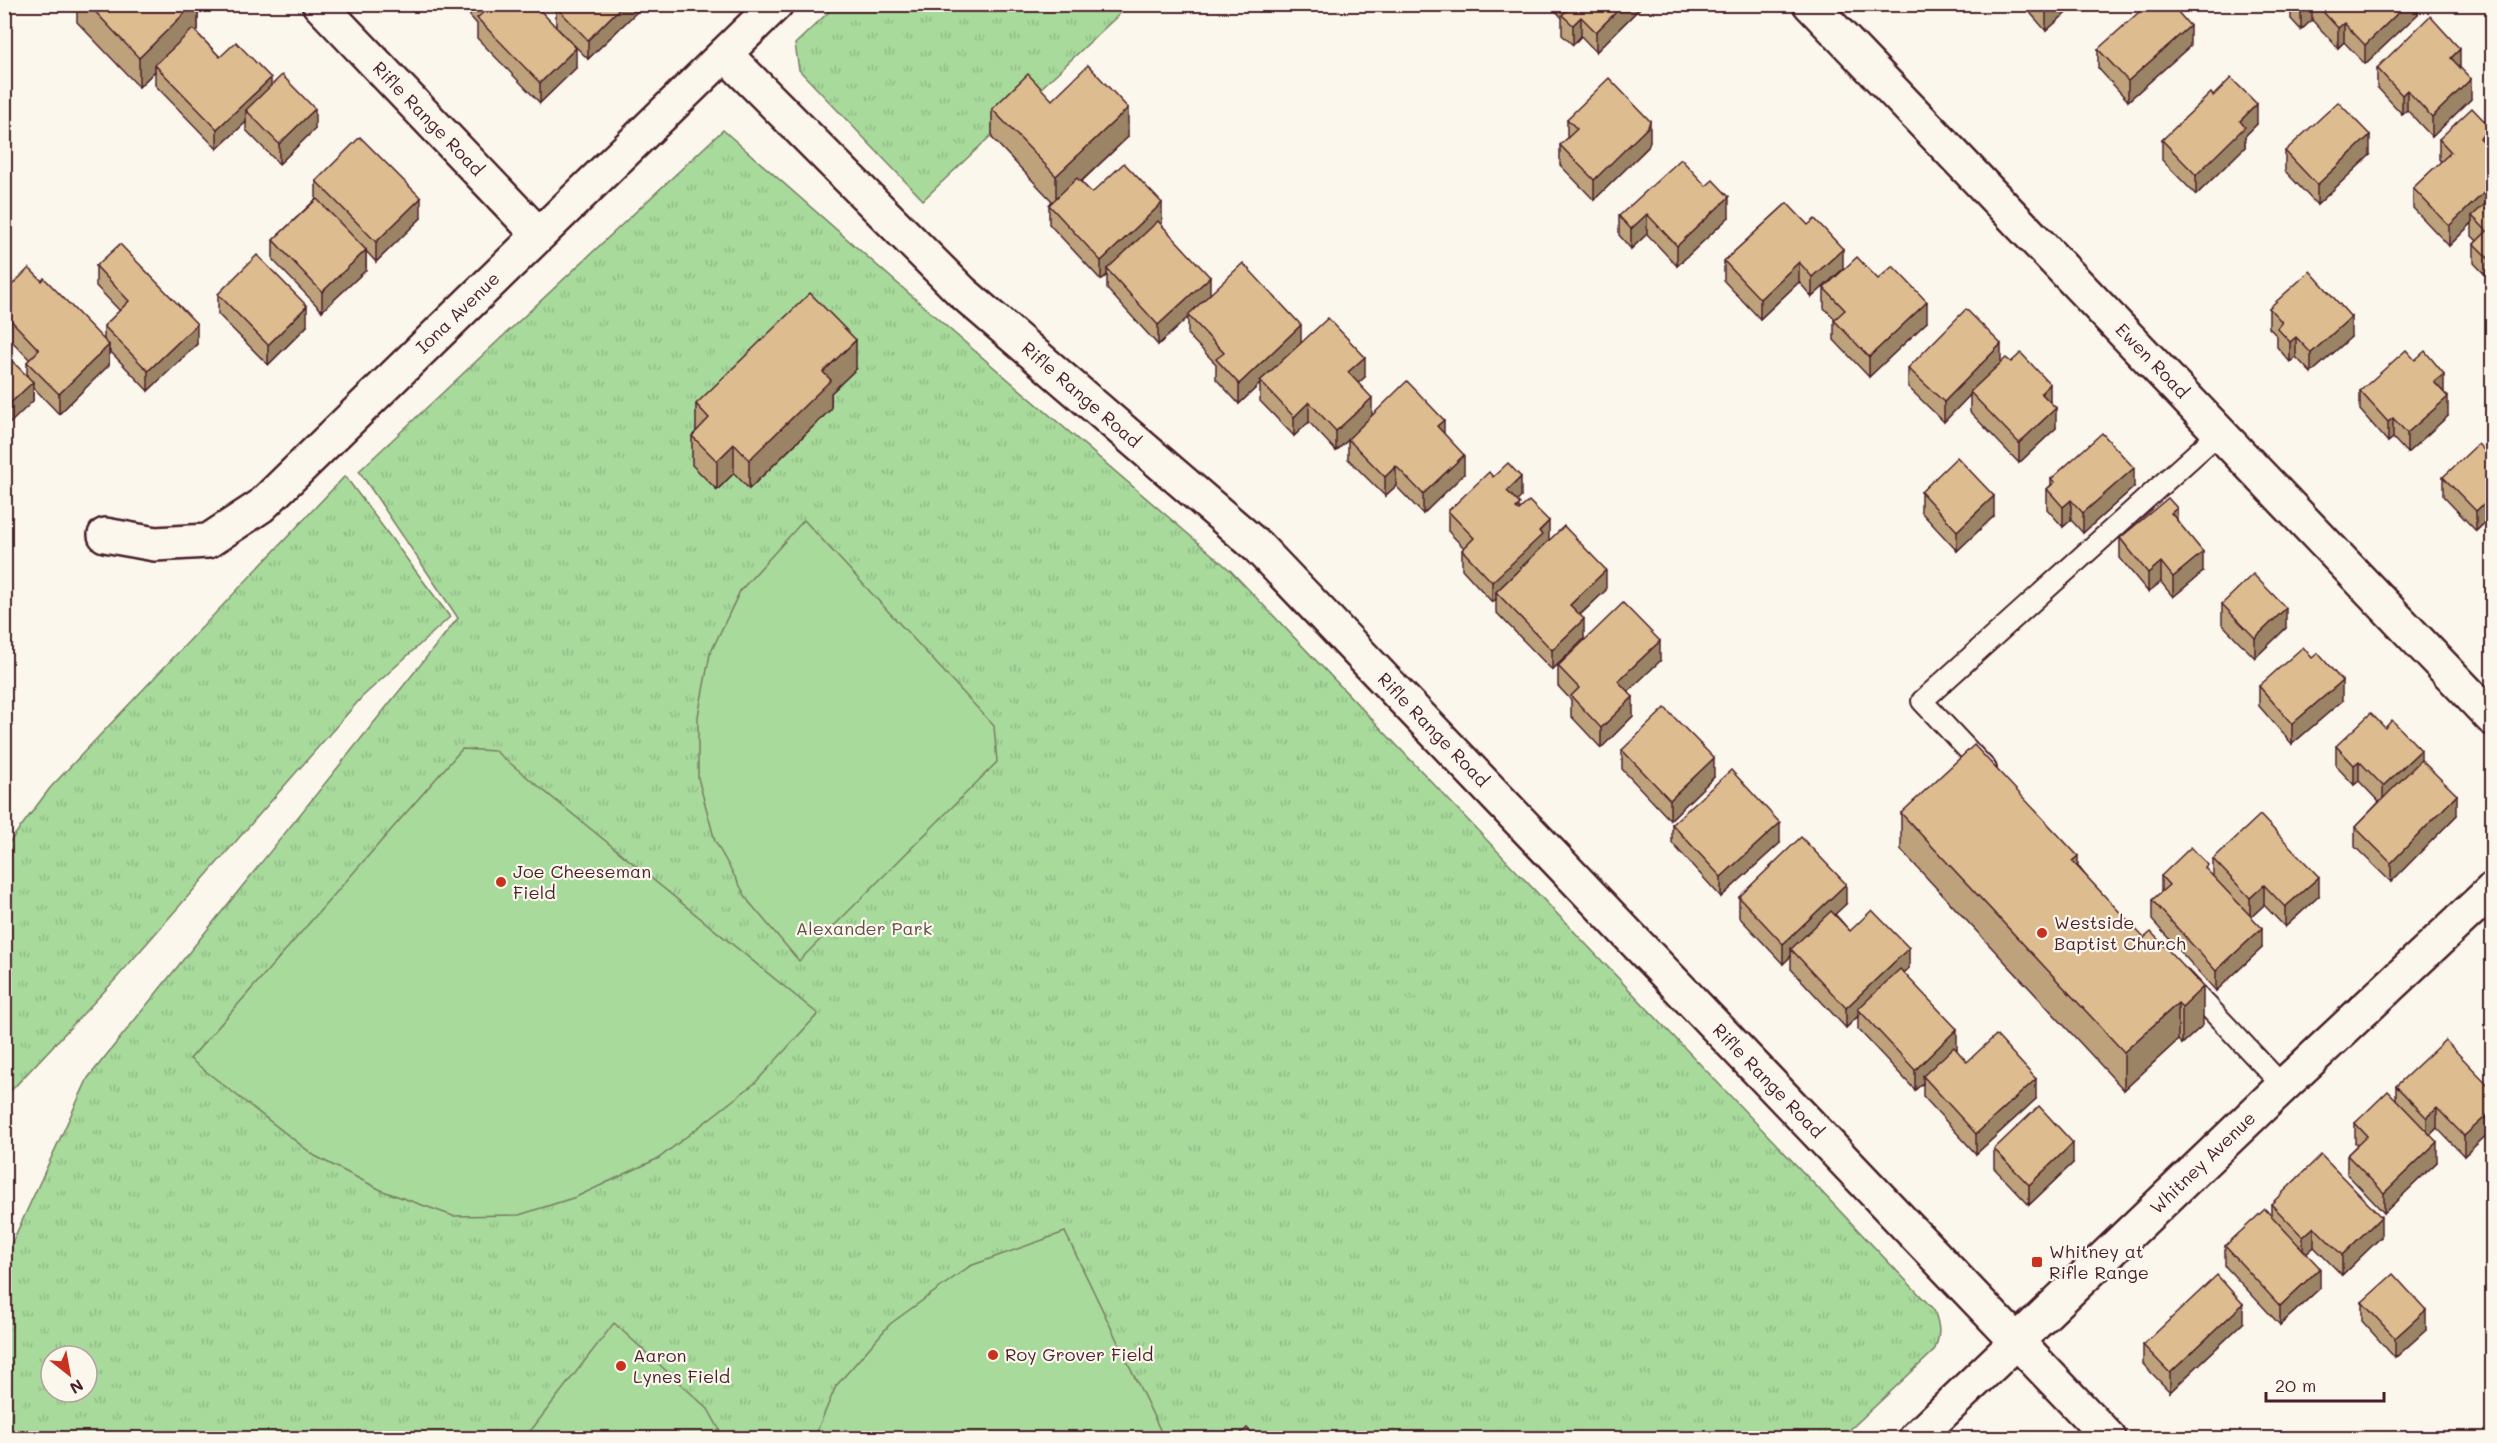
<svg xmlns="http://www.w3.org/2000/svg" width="2497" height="1443" font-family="Mali,sans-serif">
<defs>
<pattern id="grass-tufts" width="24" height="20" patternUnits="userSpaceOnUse" patternTransform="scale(1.5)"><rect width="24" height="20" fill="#a7da9b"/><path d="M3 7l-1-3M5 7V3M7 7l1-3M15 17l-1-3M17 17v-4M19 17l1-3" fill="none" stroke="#91bb86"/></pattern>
</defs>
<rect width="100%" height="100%" fill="#fbf7ec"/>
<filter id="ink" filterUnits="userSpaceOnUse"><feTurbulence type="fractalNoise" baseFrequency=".0167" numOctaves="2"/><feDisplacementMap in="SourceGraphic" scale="12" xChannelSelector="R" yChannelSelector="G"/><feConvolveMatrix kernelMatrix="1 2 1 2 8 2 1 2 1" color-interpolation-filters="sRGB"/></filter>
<g filter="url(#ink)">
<g fill="url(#grass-tufts)" stroke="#787c63" stroke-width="1.5" fill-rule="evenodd">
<path d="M836,5H1129L923,200L799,70L795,44Z"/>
<path d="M723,130L954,333L1230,570L1934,1310C1940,1326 1941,1335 1934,1351L1841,1438H5V1258L88,1078L458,618L359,471ZM51,1356H87V1392H51Z"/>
<path d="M345,476L450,617L362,697L113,982L5,1097V848L50,788Z"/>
</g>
<g fill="#a7da9b" stroke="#787c63" stroke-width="1.5">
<path d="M804,520L994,726L997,762L799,961L749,902L715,841L698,778V716L710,654L740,591Z"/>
<path d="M462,749L495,751L818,1014L755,1083L659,1158L576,1197L519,1215L453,1216L383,1191L315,1156L190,1059Z"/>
<path d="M1065,1232L1164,1438H814L836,1386L890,1324L970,1266Z"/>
<path d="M614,1323L708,1409L724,1438H525Z"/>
</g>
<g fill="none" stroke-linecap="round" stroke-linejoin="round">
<defs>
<g id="service">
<path d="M1986,769L1922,701L2220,432"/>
<path d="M2184,981L2283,1086"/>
</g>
<g id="minor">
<path d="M319,4L538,234"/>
<path d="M1810,4L2492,718"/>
<path d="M725,54L962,292L1258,547L2109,1438"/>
<path d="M105,535L155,544L208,541L261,506L776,4"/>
</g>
<path id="tertiary" d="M1916,1438L2283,1086L2492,890"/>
</defs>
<use href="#service" stroke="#4a1f2b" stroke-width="24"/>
<use href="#minor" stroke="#4a1f2b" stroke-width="38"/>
<use href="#tertiary" stroke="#4a1f2b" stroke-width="38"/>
<use href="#service" stroke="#fbf7ec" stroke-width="20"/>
<use href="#minor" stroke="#fbf7ec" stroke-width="33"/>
<use href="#tertiary" stroke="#fbf7ec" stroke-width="33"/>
</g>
<g fill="#bea27c" stroke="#4a1f2b" stroke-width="1.5">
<path d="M77,4H198V30L196,32L220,57L271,86L315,129L279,164L246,130V122L217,149L155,85V71L139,87L77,22Z"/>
<path d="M470,4H534L576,68L540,103L477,38V24L470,16Z"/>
<path d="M558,4H642V7L588,59L556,27V7Z"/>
<path d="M1550,4H1644L1596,52L1581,36L1573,45L1562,35V18Z"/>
<path d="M2026,4H2076L2046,31L2026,8Z"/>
<path d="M2291,4H2418V14L2365,64L2344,42L2338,48L2312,20L2301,30L2291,19Z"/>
<path d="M2190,46L2128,101L2098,68V49Z"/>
<path d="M2377,68H2460L2471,99L2432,137L2407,110L2402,114L2377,87Z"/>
<path d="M2213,96L2257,124L2245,136V147L2196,195L2162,160V140Z"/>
<path d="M1052,100L1128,137L1081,182L1092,193L1162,223L1161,224L1210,295L1301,342L1365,377L1358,383L1372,415L1444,434L1464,474L1423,514L1396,486L1385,496L1348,459V440L1336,451L1309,422L1294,436L1260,401V384L1239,404L1216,379V364L1188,335V317L1158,345L1107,289V275L1101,280L1049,224V205L1052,201L992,138V109Z"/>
<path d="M1567,119L1650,141L1648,147L1594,200L1560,165V145L1567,139Z"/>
<path d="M2439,139L2491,147L2490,148L2493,151V283L2474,263V244L2477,241L2472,236V223L2449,246L2413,208V188L2441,162L2439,159Z"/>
<path d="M2285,151L2370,155L2317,205L2285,171Z"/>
<path d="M316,181L421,218L376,262L366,251V270L322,311L273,260V240L316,199Z"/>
<path d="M1706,186L1729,217L1677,266L1647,234L1631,249L1619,235V216Z"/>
<path d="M1787,203L1843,269L1812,297L1799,282L1760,319L1724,281V261Z"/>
<path d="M96,266L197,344L148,391L109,350V365L59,414L33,387V401L27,376V362L30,360L6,335V328L4,327V293L104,340V326L120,311L96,286Z"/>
<path d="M1878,279L1927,322L1869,377L1834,340V320L1835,319L1824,308V288Z"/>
<path d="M218,294L307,326L268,365L218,314Z"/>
<path d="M2269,308L2351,337L2311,373L2296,357L2290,362L2277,347V336L2269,328Z"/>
<path d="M2001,362L2050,402L2056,428L2019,463L1970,412V395L1944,422L1908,387V368Z"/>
<path d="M856,369L831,393V409L749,489L734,473L717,490L692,465V436L696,432V404Z"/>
<path d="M2360,391L2448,416L2407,453L2393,438L2388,442L2360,410Z"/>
<path d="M2493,459V515L2476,531L2443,496V477Z"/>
<path d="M1493,477L1521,497L1517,501L1520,510L1549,541L1606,590L1580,615L1584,639L1552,670L1496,612V599L1492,602L1462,569V550L1464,548L1448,531V511Z"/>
<path d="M2051,479L2134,487L2083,533L2071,520L2063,527L2047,509V489L2051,485Z"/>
<path d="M1921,492L1994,516L1957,551L1921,512Z"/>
<path d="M2177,520L2203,572L2173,597L2161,582L2148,592L2120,558V538Z"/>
<path d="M2222,604L2286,628L2255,658L2222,624Z"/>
<path d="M1660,661L1628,691L1633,716L1601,748L1571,716V700L1558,686V666Z"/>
<path d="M2259,686L2342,701L2292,744L2259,706Z"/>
<path d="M2385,728L2421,760L2457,815L2391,882L2355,847V827L2379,802L2359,781L2354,785L2336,766V746Z"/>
<path d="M1622,750L1714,777L1670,820L1622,769Z"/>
<path d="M1901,813L2078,866L2203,1025L2182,1044L2178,1040L2124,1090L1901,850Z"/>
<path d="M1672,824L1780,843L1721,897L1672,843Z"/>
<path d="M2213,859L2319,896L2285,927L2264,905L2251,917L2262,948L2216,991L2152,920V900L2161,892V876L2208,872L2213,877Z"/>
<path d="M1739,897L1846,904L1835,914L1850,931L1909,968L1904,973L1957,1049L1956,1050L1967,1062L2036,1099L1976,1154L1923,1096V1083L1915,1090L1858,1029V1016L1846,1028L1791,969V956L1783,964L1739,917Z"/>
<path d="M2396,1086L2493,1090V1129L2464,1156L2437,1128L2430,1135L2437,1162L2384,1213L2347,1174V1155L2357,1145L2355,1143V1123L2396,1099Z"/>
<path d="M1994,1149L2073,1163L2029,1205L1994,1168Z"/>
<path d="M2271,1204L2381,1237L2342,1275L2314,1247L2306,1254L2320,1288L2280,1325L2225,1266V1246L2271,1215Z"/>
<path d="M2362,1302L2426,1330L2395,1358L2362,1321Z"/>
<path d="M2243,1323L2170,1392L2143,1364V1345Z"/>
</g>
<g fill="#9b8465" stroke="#4a1f2b" stroke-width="1.5">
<path d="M194,4H198V30L158,68L155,65V71L139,87V58Z"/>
<path d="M624,4H642V7L588,59V40Z"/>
<path d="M1624,4H1644L1596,52V32Z"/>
<path d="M2053,4H2076L2046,31V11Z"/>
<path d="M2307,4H2312V20L2301,30V10Z"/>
<path d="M2407,4H2418V14L2365,64V45Z"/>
<path d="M1581,17V36L1573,45V25Z"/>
<path d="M2344,23V42L2338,48V28Z"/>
<path d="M2190,26V46L2128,101V81Z"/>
<path d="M576,48V68L540,103V83Z"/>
<path d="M2460,49V69L2451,58Z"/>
<path d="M271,78V97L246,110V122L217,149V129Z"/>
<path d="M2471,79V99L2432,137V117Z"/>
<path d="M2407,90V110L2402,114V95Z"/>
<path d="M2257,104V124L2245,136V147L2196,195V175L2240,121Z"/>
<path d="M1128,108V137L1056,205V176Z"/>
<path d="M315,109V129L279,164V144Z"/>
<path d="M1650,121V141L1648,147L1594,200V180Z"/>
<path d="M2491,128V147L2480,158V138Z"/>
<path d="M2370,135V155L2317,205V185Z"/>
<path d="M2493,184V204L2472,216V223L2449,246V226Z"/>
<path d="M1729,197V217L1677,266V246Z"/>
<path d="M421,198V218L376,262V242Z"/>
<path d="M1162,203V223L1110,272L1107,269V275L1101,280V261Z"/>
<path d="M1647,214V234L1631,249V229Z"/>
<path d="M1843,249V269L1812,297V277Z"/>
<path d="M366,250V270L322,311V292Z"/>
<path d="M1799,262V282L1760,319V299Z"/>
<path d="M1210,277V297L1158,345V325Z"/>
<path d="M1927,302V322L1869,377V357Z"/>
<path d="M307,306V326L268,365V345Z"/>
<path d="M2351,317V337L2311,373V353Z"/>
<path d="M197,324V344L148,391V371Z"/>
<path d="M1301,325V345L1260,381V384L1239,404V384Z"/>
<path d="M2296,337V357L2290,362V342Z"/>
<path d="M856,340V369L831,393V409L749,489V460L823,372Z"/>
<path d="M2001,344V364L1970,392V395L1944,422V402Z"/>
<path d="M109,345V365L59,414V394Z"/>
<path d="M1365,357V377L1348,392V372Z"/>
<path d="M2444,374V393L2434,382Z"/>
<path d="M33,382V401L4,429V409Z"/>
<path d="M2050,384V404L2041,393Z"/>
<path d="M2448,397V416L2407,453V433Z"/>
<path d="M1372,398V418L1336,451V431Z"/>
<path d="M1309,402V422L1294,436V417Z"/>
<path d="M2056,408V428L2019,463V443Z"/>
<path d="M2393,418V438L2388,442V422Z"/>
<path d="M1444,420V439L1437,426Z"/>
<path d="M734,444V473L717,490V461Z"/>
<path d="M1464,455V474L1423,514V494Z"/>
<path d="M1396,466V486L1385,496V477Z"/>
<path d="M2134,468V487L2083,533V513Z"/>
<path d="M1521,477V497L1507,511V491Z"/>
<path d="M2493,495V515L2476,531V511Z"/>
<path d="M1994,496V516L1957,551V531Z"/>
<path d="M2071,500V520L2063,527V507Z"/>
<path d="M2177,508V528L2171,513Z"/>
<path d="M1549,521V541L1496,592V599L1492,602V582Z"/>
<path d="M2203,552V572L2173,597V577Z"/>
<path d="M2161,562V582L2148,592V573Z"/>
<path d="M1606,570V590L1570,624V605Z"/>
<path d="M2286,608V628L2255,658V638Z"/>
<path d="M1584,619V639L1552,670V650Z"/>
<path d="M1660,641V661L1618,701V681Z"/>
<path d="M2342,681V701L2292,744V724Z"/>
<path d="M1633,697V716L1601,748V728Z"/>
<path d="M2421,750V770L2383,806V786Z"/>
<path d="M1714,758V777L1670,820V800Z"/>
<path d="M2359,761V781L2354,785V765Z"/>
<path d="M2457,795V815L2391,882V863Z"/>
<path d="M1780,823V843L1721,897V877Z"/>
<path d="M2078,856V893L2072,861Z"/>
<path d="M2319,877V896L2285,927V907Z"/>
<path d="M1846,884V904L1794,953L1791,949V956L1783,964V944Z"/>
<path d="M2264,885V905L2250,918V898Z"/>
<path d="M2262,928V948L2216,991V971Z"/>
<path d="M1909,948V968L1861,1013L1858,1009V1016L1846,1028V1008Z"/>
<path d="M2203,987V1025L2182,1044V1007Z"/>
<path d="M2178,1003V1040L2124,1090V1052Z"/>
<path d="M1957,1029V1049L1926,1079L1923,1076V1083L1915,1090V1070Z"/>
<path d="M2036,1079V1099L1976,1154V1134Z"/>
<path d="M2437,1108V1128L2427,1138V1118Z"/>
<path d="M2493,1110V1129L2464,1156V1136Z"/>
<path d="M2437,1142V1162L2384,1213V1193Z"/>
<path d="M2073,1143V1163L2029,1205V1185Z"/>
<path d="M2381,1217V1237L2342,1275V1255Z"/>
<path d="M2314,1227V1247L2303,1257V1237Z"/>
<path d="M2320,1268V1288L2280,1325V1306Z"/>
<path d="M2243,1304V1323L2170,1392V1373Z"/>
<path d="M2426,1310V1330L2395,1358V1338Z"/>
</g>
<g fill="#ddbc90" stroke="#4a1f2b" stroke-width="1.5">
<path d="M88,4H194L139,58Z"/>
<path d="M478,4H534L576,48L540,83L477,18L484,12Z"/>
<path d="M559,4H624L588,40L556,7Z"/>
<path d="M1569,4H1624L1596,32L1581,17L1573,25L1562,15L1571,7Z"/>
<path d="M2040,4H2053L2046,11Z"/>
<path d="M2148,4H2171L2190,26L2128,81L2098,49Z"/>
<path d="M2295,4H2307L2301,10Z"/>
<path d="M2316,4H2407L2365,45L2344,23L2338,28Z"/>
<path d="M2430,16L2460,49L2451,58L2471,79L2432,117L2407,90L2402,95L2377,68Z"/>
<path d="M193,29L220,57L236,42L271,78L217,129L155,65Z"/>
<path d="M1088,65L1128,108L1056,176L992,109L1028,74L1052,100Z"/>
<path d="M282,75L315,109L279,144L246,110Z"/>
<path d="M1609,78L1650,121L1648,127L1594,180L1560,145L1577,129L1567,119Z"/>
<path d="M2231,78L2257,104L2240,121L2245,127L2196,175L2162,140L2211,93L2213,96Z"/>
<path d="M2338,102L2370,135L2317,185L2285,151Z"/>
<path d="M2472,108L2491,128L2480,138L2493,151V184L2449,226L2413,188L2451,152L2439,139Z"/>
<path d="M360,137L421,198L376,242L316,181Z"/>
<path d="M1681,159L1706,186L1713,180L1729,197L1677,246L1647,214L1631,229L1619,216Z"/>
<path d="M1124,163L1162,203L1101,261L1049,205L1077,178L1092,193Z"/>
<path d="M2493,197V263L2474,244L2487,231L2472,216Z"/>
<path d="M317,199L366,250L322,292L273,240Z"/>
<path d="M1787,203L1808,225L1815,219L1843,249L1812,277L1799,262L1760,299L1724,261Z"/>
<path d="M1158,221L1210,277L1158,325L1107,269Z"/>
<path d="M120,244L197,324L148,371L104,326L129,301L96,266Z"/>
<path d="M257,255L307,306L268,345L218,294Z"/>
<path d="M1857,257L1878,279L1893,266L1927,302L1869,357L1834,320L1845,310L1824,288Z"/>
<path d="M1243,263L1301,325L1239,384L1216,359L1224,353L1188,315Z"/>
<path d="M29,268L42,281L44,278L109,345L59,394L27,362L39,350L6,315L9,312L4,307V293Z"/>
<path d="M2310,271L2351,317L2311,353L2296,337L2290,342L2277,328L2282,322L2269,308Z"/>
<path d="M810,293L856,340L823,372L831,380L749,460L734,444L717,461L692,436L709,418L696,404Z"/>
<path d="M1966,309L2001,344L1944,402L1908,368Z"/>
<path d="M1328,318L1365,357L1348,372L1372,398L1336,431L1309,402L1294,417L1260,381Z"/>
<path d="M2406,350L2415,360L2425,351L2444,374L2434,382L2448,397L2407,433L2393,418L2388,422L2360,391Z"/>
<path d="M4,353L33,382L4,409Z"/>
<path d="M2021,353L2050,384L2041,393L2056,408L2019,443L1970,392L2006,358L2011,362Z"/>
<path d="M1407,381L1444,420L1437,426L1464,455L1423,494L1396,466L1385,477L1348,439Z"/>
<path d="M2102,433L2134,468L2083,513L2071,500L2063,507L2047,489L2055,482L2051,479Z"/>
<path d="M2478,444L2493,459V495L2476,511L2443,477Z"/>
<path d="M1957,457L1994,496L1957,531L1921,492Z"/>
<path d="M1508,463L1521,477L1507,491L1520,504L1516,508L1519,510L1529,501L1549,521L1539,531L1542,535L1492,582L1462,550L1474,538L1448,511L1489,472L1493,477Z"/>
<path d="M2168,498L2177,508L2171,513L2203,552L2173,577L2161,562L2148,573L2120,538Z"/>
<path d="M1564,526L1606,570L1570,605L1584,619L1552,650L1496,592Z"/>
<path d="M2253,574L2286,608L2255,638L2222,604Z"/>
<path d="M1623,603L1660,641L1618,681L1633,697L1601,728L1571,696L1579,688L1558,666Z"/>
<path d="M2303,647L2312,658L2318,653L2342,681L2292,724L2259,686Z"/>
<path d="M1665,708L1714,758L1670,800L1622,750Z"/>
<path d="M2371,713L2385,728L2392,720L2421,750L2383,786L2359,761L2354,765L2336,746Z"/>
<path d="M1974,745L2078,856L2072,861L2144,938L2151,932L2203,987L2182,1007L2178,1003L2124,1052L1901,813Z"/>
<path d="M2421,760L2457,795L2391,863L2355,827Z"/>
<path d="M1731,770L1780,823L1721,877L1672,824Z"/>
<path d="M2260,815L2319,877L2285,907L2264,885L2250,898L2213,859Z"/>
<path d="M1801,837L1846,884L1783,944L1739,897Z"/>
<path d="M2191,847L2208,865L2205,868L2262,928L2216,971L2152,900L2169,885L2161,876Z"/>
<path d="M1872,910L1909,948L1846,1008L1791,949L1831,911L1850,931Z"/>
<path d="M1900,969L1957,1029L1915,1070L1858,1009Z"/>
<path d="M1996,1035L2036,1079L1976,1134L1923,1076L1954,1047L1967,1062Z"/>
<path d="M2445,1040L2493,1090V1110L2464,1136L2437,1108L2427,1118L2396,1086Z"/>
<path d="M2388,1091L2437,1142L2384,1193L2347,1155L2367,1136L2355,1123Z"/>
<path d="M2039,1106L2073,1143L2029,1185L1994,1149Z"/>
<path d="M2321,1155L2381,1217L2342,1255L2314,1227L2303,1237L2271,1204Z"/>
<path d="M2265,1209L2320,1268L2280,1306L2225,1246Z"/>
<path d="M2393,1274L2426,1310L2395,1338L2362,1302Z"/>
<path d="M2217,1275L2243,1304L2170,1373L2143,1345Z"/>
<path d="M1247,1428L1256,1438H1236Z"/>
</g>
</g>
<g fill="#c8321e" stroke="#fbf7ec" stroke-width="2">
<circle cx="501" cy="882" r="6"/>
<circle cx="2042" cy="933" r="6"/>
<rect x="2031" y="1256" width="12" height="12" rx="3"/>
<circle cx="993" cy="1355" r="6"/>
<circle cx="621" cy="1366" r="6"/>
</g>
<g text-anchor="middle" stroke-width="4.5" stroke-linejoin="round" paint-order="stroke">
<g font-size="18" fill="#4a1f2b" stroke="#fbf7ec">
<text transform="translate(428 119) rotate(46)" y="6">Rifle Range Road</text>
<text transform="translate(458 313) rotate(-44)" y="6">Iona Avenue</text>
<text transform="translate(2152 361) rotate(46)" y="6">Ewen Road</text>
<text transform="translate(1081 395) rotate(41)" y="6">Rifle Range Road</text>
<text transform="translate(1433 730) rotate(46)" y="6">Rifle Range Road</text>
<text transform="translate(1768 1081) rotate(46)" y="6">Rifle Range Road</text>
<text transform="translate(2203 1163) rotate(-44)" y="6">Whitney Avenue</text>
</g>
<g font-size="18" fill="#4a1f2b" stroke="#fbf7ec" text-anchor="start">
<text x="513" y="878">Joe Cheeseman<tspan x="513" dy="21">Field</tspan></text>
<text x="2054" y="929">Westside<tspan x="2054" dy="21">Baptist Church</tspan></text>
<text x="2049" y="1258">Whitney at<tspan x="2049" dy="21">Rifle Range</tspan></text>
<text x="1005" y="1361">Roy Grover Field</text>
<text x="633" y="1362">Aaron<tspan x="633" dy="21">Lynes Field</tspan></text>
</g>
<g font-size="18" fill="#614e47" stroke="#fbf7ec">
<text x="864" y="935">Alexander Park</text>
</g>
</g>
<rect width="2497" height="1443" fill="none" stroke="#fbf7ec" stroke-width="24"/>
<rect x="12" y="12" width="2473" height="1419" fill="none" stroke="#4a1f2b" stroke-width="2" filter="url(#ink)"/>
<g transform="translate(69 1374) rotate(149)"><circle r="28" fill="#fbf7ec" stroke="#b4a19f" stroke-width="1.5"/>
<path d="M0-4.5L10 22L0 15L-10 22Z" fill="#c8321e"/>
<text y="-9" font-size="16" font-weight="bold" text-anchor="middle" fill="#4a1f2b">N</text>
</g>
<path d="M2266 1392v9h118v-9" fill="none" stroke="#4a1f2b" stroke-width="3"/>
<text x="2275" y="1392" font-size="18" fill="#4a1f2b" stroke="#fbf7ec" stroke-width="4.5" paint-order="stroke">20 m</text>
</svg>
